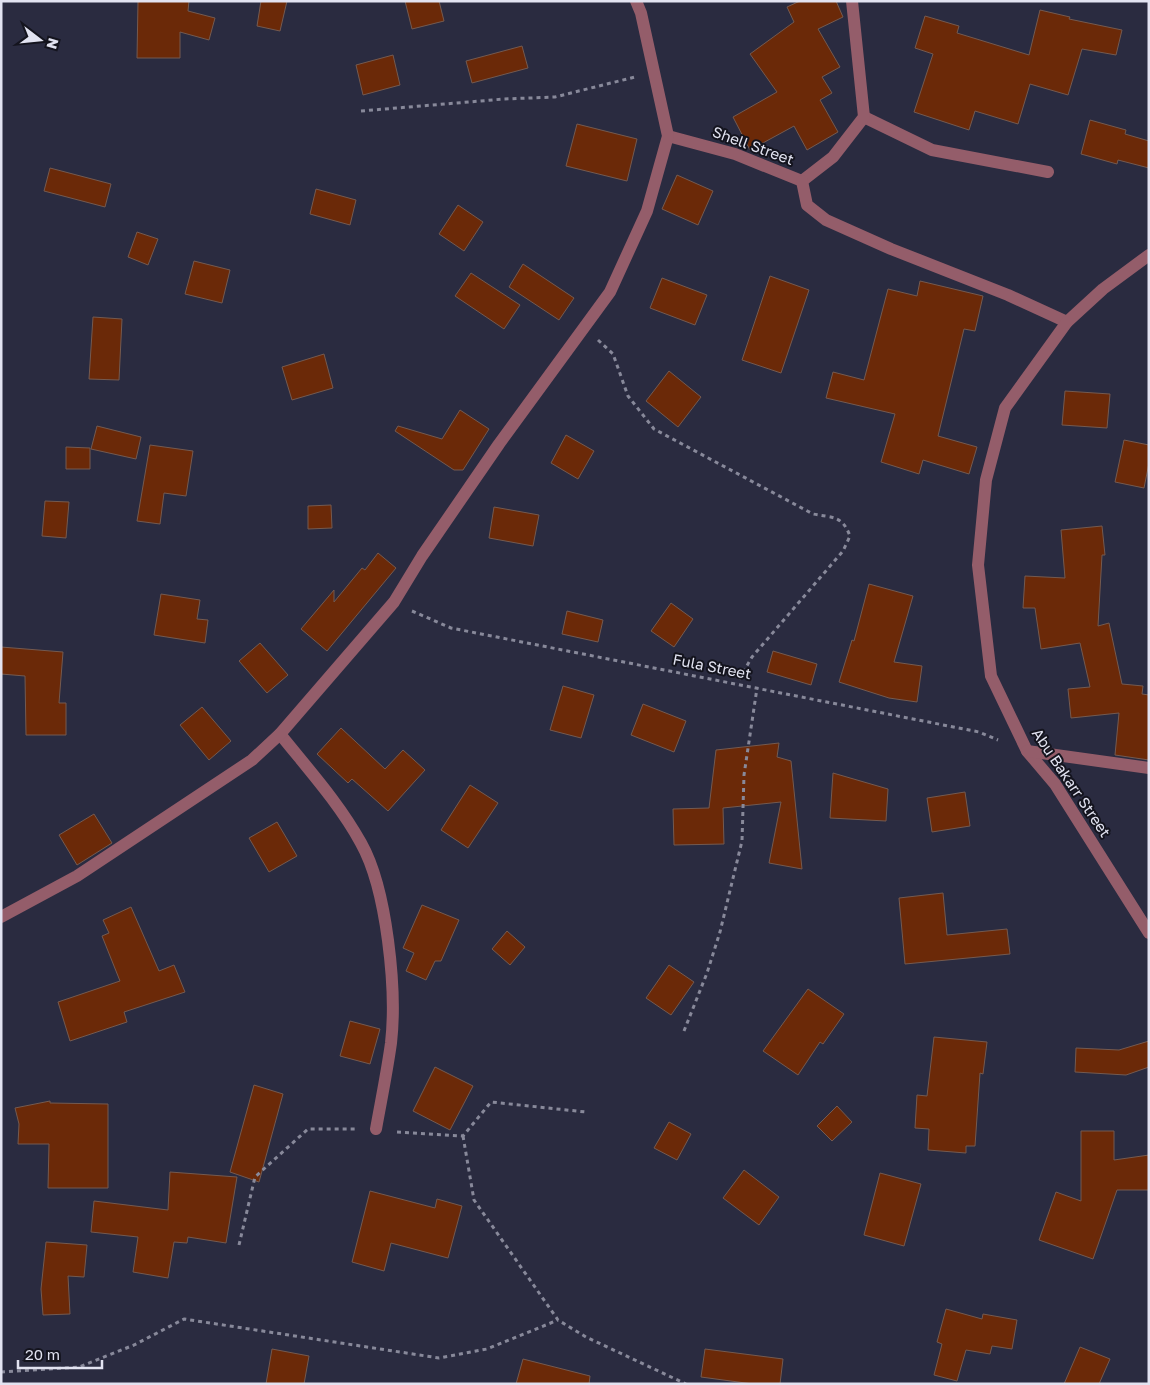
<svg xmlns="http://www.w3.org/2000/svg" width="1150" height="1385" font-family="'Golos Text',sans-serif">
<rect width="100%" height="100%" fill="#2a2b40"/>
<g fill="#6b2908" stroke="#745a50">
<path d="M138,1H189L188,11L215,18L209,40L180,32V58H137Z"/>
<path d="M261,1H287L280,31L257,26Z"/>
<path d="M405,1H439L444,21L412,29Z"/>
<path d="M800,1H836L843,17L818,29L840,67L822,77L832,93L820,100L838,132L807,150L794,126L750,150L733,117L777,92L750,54L794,22L787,7Z"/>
<path d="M1040,10L1070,17L1069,19L1122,30L1116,55L1082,49L1068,95L1030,84L1018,124L975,111L969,130L914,112L933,54L915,48L925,16L959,26L957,33L1029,55Z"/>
<path d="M522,46L528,68L472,83L466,61Z"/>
<path d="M393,55L400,85L363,95L356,65Z"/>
<path d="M1090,120L1126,130L1125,134L1149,141V168L1118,160L1117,164L1081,154Z"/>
<path d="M577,124L637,139L627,181L566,166Z"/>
<path d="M50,168L111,184L105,207L44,191Z"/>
<path d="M677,175L713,191L698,225L662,209Z"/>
<path d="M316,189L356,200L350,225L310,214Z"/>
<path d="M458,205L483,222L464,251L439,234Z"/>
<path d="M137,232L158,239L148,265L128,257Z"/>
<path d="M194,261L230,270L222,303L185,294Z"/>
<path d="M523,264L574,298L559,320L509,287Z"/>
<path d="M471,273L520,305L504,329L455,296Z"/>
<path d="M770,276L809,290L781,373L742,360Z"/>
<path d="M662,278L707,295L695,325L650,308Z"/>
<path d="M920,281L983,296L975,331L964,329L938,436L977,447L969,474L923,460L919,474L881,462L895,414L826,398L833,372L864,380L888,289L917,296Z"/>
<path d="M93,317L122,319L119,380L89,379Z"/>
<path d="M324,354L333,388L292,400L282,367Z"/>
<path d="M669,371L701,397L678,427L646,401Z"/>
<path d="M1065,391L1110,394L1107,428L1062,425Z"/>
<path d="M460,410L489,429L463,470H454L395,431L398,426L442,439Z"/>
<path d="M97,426L141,437L136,459L91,449Z"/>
<path d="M566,435L594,451L578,479L551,463Z"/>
<path d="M1124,440L1149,445V463L1144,488L1115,482Z"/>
<path d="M150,445L193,451L186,496L164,493L160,524L137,521Z"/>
<path d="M66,447L90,448V469H66Z"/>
<path d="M45,501L69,502L66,538L42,536Z"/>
<path d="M331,505L332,528L308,529V506Z"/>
<path d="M494,507L539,515L533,546L489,538Z"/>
<path d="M1102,526L1105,555H1102L1098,626L1109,623L1122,684L1143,686L1142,694L1149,695V760L1115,755L1119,713L1071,718L1068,689L1090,687L1080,643L1041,649L1035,608H1023L1025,576L1065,578L1061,530Z"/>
<path d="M378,553L396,568L327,651L301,629L334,590V602L362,568L365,570Z"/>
<path d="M869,584L913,596L894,662L922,666L917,702L889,698L839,682L852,640L854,641Z"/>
<path d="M161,594L200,600L197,619L208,620L205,643L154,635Z"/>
<path d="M671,603L693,619L674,647L651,631Z"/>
<path d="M567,611L603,620L598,642L562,634Z"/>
<path d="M260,643L288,675L267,693L239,661Z"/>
<path d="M1,647L63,652L59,703H66V735H26L25,676L1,674Z"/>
<path d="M773,651L817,664L811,685L767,672Z"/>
<path d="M563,686L594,695L581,738L550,730Z"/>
<path d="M643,704L686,721L674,752L631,735Z"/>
<path d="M202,707L231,741L209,760L180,725Z"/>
<path d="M341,728L385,769L403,750L425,770L388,811L352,779L348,783L317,754Z"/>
<path d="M779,743L777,757L791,761L802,869L769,863L781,802L723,808L724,844L674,845L673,809L709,808L716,750Z"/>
<path d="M833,773L888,789L886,821L830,818Z"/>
<path d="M470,785L498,803L468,848L441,830Z"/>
<path d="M965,792L970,826L932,832L927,798Z"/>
<path d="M94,814L112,843L77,865L59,835Z"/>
<path d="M277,822L297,856L269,872L249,838Z"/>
<path d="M943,893L947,935L1007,929L1010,954L905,964L899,898Z"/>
<path d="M422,905L459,920L441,961H435L426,980L406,971L414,953L403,948Z"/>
<path d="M131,907L159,971L174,965L185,992L124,1012L127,1022L70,1041L58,1002L120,981L102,936L109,933L103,920Z"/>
<path d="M507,931L525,947L510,965L492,949Z"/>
<path d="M669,965L694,982L671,1015L646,998Z"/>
<path d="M808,989L844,1014L823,1044L820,1042L798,1075L763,1051Z"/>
<path d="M350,1021L380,1029L370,1064L340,1056Z"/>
<path d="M934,1037L987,1042L983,1074L980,1073L975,1146H966V1153L928,1150L929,1129L915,1128L917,1095L927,1096Z"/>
<path d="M1149,1041V1067L1126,1075L1075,1072L1076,1048L1119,1050Z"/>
<path d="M435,1067L473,1086L450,1130L413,1111Z"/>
<path d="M254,1085L283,1094L259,1182L230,1172Z"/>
<path d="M50,1101V1103L108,1104V1188H48L49,1144H18L19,1124L15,1108Z"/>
<path d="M837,1106L852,1122L832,1141L817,1126Z"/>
<path d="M669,1122L691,1134L677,1160L654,1148Z"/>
<path d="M1081,1131H1114V1160L1149,1155V1190H1117L1093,1259L1039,1240L1056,1192L1081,1201Z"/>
<path d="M744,1170L779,1197L759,1225L723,1198Z"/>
<path d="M170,1172L237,1177L226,1243L188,1237L187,1243L174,1242L168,1278L133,1272L138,1237L91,1232L94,1201L168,1210Z"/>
<path d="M880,1173L921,1184L904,1246L864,1235Z"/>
<path d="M370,1191L435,1208L437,1199L462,1206L448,1258L391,1243L384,1271L352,1262Z"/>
<path d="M46,1242L87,1245L84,1277L68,1276L70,1314L43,1315L41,1289Z"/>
<path d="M946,1309L982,1319L983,1314L1017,1320L1012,1349L992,1346L990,1354L966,1350L957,1381L934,1375L942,1344L937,1342Z"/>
<path d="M1080,1347L1110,1359L1099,1384H1064Z"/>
<path d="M272,1349L309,1356L304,1384H266Z"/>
<path d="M705,1349L783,1359L780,1384H753L701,1377Z"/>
<path d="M523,1359L590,1376L589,1384H516Z"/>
</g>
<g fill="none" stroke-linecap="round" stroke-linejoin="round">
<g stroke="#88899a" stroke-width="3" stroke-dasharray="4 4" stroke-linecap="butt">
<path d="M361,111L504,99L555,97L635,77"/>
<path d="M598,340L613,354L628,396L654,429L813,514C833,518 842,515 850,536L843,551L752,657L737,683"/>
<path d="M412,611L451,628L979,732L998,740"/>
<path d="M684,1031L707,973L720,932L742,841L744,775L757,688"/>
<path d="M397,1132L463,1136L491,1102L586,1112"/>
<path d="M463,1136L474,1200L558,1320L586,1337L686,1384"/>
<path d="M239,1245L255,1177L308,1129H356"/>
<path d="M1,1372L79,1367L134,1345L184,1319L439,1358L487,1349L558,1320"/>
</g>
<g stroke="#945d6a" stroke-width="12">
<path d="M864,117L932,150L1048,172"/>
<path d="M668,136L735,154L802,181L833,157L864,117L852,1"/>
<path d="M802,181L807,205L826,220L891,249L1008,295L1067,322"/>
<path d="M1149,255L1103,289L1067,322L1005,408L986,480L978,565L991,676L1027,751L1055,784L1149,933"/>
<path d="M280,734C308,769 339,803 361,843C387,889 397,990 391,1043C387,1072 381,1101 376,1129"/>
<path d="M1027,751L1149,768"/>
<path d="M1,917L77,876L252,760L280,734L394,602L422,556L499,444L610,292L647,211L668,136L641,13L636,1"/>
</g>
</g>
<g text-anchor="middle" stroke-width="4" stroke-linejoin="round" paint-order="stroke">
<g font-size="15" fill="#e2e3f1" stroke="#14141e">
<text transform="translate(753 146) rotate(20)" y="5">Shell Street</text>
<text transform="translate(712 667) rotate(11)" y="5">Fula Street</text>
<text transform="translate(1071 783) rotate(56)" y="5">Abu Bakarr Street</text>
</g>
</g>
<rect width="1150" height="1385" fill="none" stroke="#e2e3f1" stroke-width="5"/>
<g transform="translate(40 40) rotate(106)" stroke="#14141e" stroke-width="4" paint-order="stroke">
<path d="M0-4L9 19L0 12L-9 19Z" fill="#e2e3f1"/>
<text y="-8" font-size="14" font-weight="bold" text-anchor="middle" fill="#e2e3f1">N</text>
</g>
<path d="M18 1360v8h84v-8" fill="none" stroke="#e2e3f1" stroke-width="2.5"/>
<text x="25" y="1360" font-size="15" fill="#e2e3f1" stroke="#14141e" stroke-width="4" paint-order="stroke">20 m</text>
</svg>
